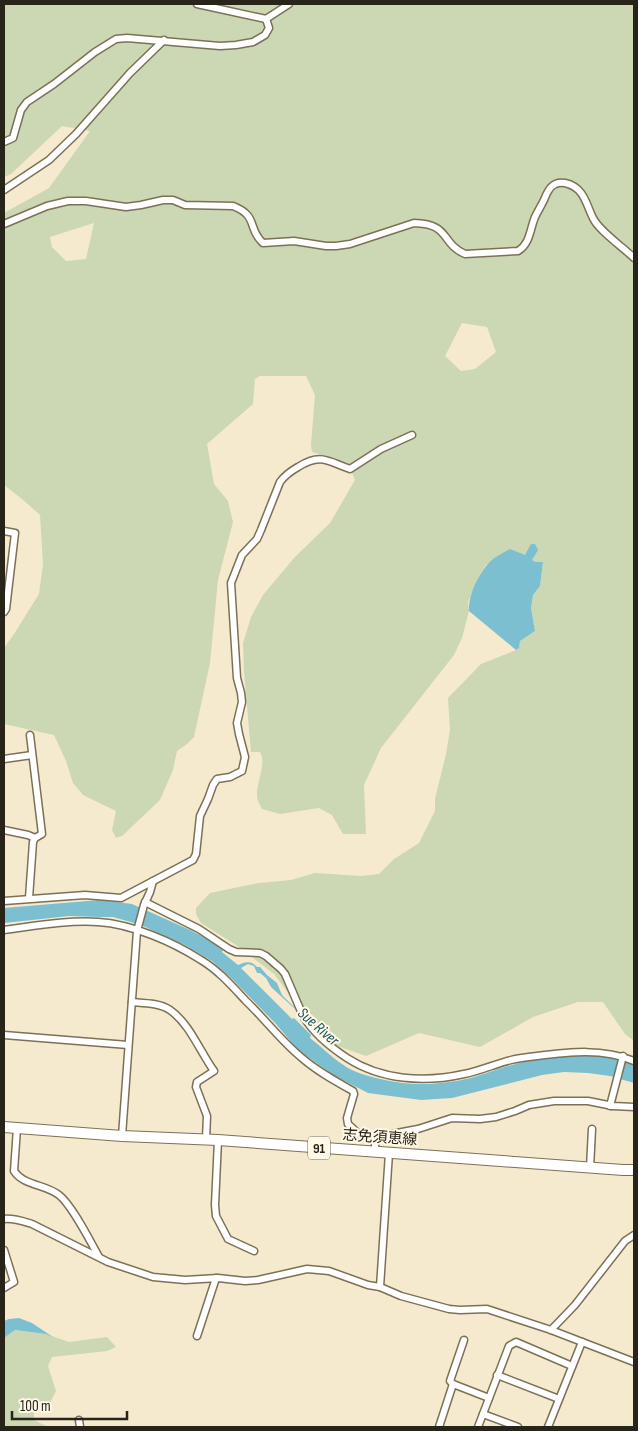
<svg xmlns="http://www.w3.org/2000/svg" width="638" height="1431" font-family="'Sofia Sans Condensed','Noto Sans JP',sans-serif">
<rect width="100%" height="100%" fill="#f6eace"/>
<g fill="#ccd7b3" fill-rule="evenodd">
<path d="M4,4H634V1041L625,1034L603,1002H578L533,1017L480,1047L419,1033L366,1056L332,1044L307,1018L274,974L236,945L201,923L196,914V908L210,893L259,883L291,880L315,873L361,876L379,874L394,859L419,843L435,811V799L446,754L450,730L448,698L481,664L516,650L519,647L520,641L535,631L531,608L533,595L540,586L543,562H536L525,555L486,565L480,575L468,602L469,611L462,638L454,655L381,748L364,785L366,834H343L332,815L319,808L280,814L262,809C261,806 259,804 258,801C253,786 268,766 260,752H251L244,672L243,643L251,617L263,595L294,558L330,523L355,480L348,463L312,452L311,445L315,395L306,376H260L255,379L253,404L207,444L214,484L228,501L233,522L218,580L210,663L194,737L187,744L177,751L173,770L160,800L122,836L116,838L112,830L116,811L83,795L73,783L66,761L54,735L4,724V648L14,634L39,594L43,564L40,515L22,499L4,485V213L49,188L90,131L62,126L11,174L4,177ZM94,223L86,259L66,261L52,247L50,237ZM462,323L487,327L496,352L475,369L461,371L445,356Z"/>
<path d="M15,1330L46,1334L69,1342L107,1337L116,1347L107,1351L52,1357L48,1366L56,1391L48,1407L34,1413V1420L46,1426L63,1427H4V1338Z"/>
</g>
<g fill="#7bbfd1">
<path d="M531,544H535L538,550L532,560L536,562H543L540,586L533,595L531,608L535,631L520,641L519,648L516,650L469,611C468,594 481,569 493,559C498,555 505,552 510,549L525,555Z"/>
<path d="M99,900L132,904L190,930L207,939L223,950L222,952L238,965C245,962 251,960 257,967H260L267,975L277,983L282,995L294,1007L295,1009L271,987L266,978L260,973H257L254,966L248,964L241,968L292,1019L294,1018L311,1035L310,1038C321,1046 331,1057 342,1064C354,1073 371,1077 385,1080C406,1085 428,1085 449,1082C469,1080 488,1072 508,1066C548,1055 594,1049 634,1064V1083L610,1076L588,1073L564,1072L542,1075L452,1098L421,1100L368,1093L335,1076L298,1050L276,1024L232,979L212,961L185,945L141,925L113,917H98L69,916L4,923V908Z"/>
<path d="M19,1318L32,1323L53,1337L46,1334L15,1330L4,1338V1321L9,1319Z"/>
</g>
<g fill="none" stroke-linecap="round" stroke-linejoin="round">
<defs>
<g id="street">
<path d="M197,4L266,19L289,4"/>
<path d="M4,142L13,138L21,110L27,102L54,84L95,52L116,39L127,38L220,46L236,45L253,42L265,35L269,28L266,19"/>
<path d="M4,190L49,160L76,134L130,73L164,40"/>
<path d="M4,224L47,206L68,201H86L126,207L141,205L163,200H173L185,205L233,206C259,216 247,229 263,243L294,241L326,246H336L350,244L414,223C451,224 440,243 465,254L518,251C530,244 530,229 535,217C538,211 541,206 544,200C548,190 552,181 565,183C584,187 586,204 593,218C599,231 623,247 634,258"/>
<path d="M4,531L15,533L6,609L4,612"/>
<path d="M30,735L42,834L35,838"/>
<path d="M4,759L32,755"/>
<path d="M4,830L28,835L35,838L33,842L29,898"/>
<path d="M4,901L85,895L121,898L193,860L196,854L200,816L208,799L213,785L217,779L230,777L242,771L245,757L239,734L237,723L242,702L241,693L237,678L231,583L242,555L257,539L261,530L280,482C285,475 291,471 298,467C321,453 327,461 350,469L381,449L412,435"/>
<path d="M145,902L199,929L229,949L236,952L260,953L266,956L281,969L285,974L303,1016C314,1034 330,1047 347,1058C381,1080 424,1083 464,1074C480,1071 495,1064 511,1060C519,1058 528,1057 537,1056C570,1052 603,1048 634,1061"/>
<path d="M4,930C35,926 67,920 98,922C132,924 173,942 201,960C218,970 232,986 246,1001C265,1019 281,1041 302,1058C317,1071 335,1081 353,1091L354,1094L347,1118L348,1124L361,1136L375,1139"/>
<path d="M132,1002C144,1003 160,1003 170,1010C190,1024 200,1052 214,1071L197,1082L196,1087L207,1116L206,1139"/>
<path d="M4,1035L128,1045"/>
<path d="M610,1106L623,1056"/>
<path d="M17,1128L14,1171C24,1186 45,1184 59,1195C72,1205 90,1241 99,1257"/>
<path d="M122,1136L137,931L144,905L150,892L153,881"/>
<path d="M218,1140L215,1205L216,1216L228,1239L254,1251"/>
<path d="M375,1152V1139L376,1137L418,1129L452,1118L480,1119L496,1117L515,1111L529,1105L554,1101H588L613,1106L634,1107"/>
<path d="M590,1168L592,1129"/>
<path d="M4,1219C14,1218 22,1221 32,1224L108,1262L153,1277L185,1280L218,1278L245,1281L258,1280L307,1269L329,1271L368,1285L380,1287L401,1296L449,1309L460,1310L487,1309L551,1330L634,1362"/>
<path d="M4,1250L14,1282L4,1288"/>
<path d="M380,1287L389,1153"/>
<path d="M551,1330L575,1305L625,1241L634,1235"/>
<path d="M197,1336L216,1278"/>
<path d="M497,1375L559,1399"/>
<path d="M453,1384L450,1381L464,1340"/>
<path d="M483,1414L518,1427"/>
<path d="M79,1420L80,1427"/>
<path d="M439,1427L453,1384L489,1398"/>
<path d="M478,1427L509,1346L516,1342L572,1366"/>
<path d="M548,1427L582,1342"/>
</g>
<path id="primary" d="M4,1127L122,1136L218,1140L623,1170H634"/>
</defs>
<use href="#street" stroke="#7c7157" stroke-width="9"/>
<use href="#primary" stroke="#7c7157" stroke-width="12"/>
<use href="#street" stroke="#fff" stroke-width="6"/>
<use href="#primary" stroke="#fff" stroke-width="10"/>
</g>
<g text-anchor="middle" stroke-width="4" stroke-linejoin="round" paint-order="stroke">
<rect fill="#fff8e7" stroke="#686457" stroke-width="1" x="308" y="1136.5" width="22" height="23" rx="4"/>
<g font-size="14" font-weight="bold" fill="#282419">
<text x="319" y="1153">91</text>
</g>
<g font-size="15" fill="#282419" stroke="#fff8e7">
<text transform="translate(380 1137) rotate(4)" y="5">志免須恵線</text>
</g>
<g font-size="16" font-style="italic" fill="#1c5663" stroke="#fff8e7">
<text transform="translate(319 1026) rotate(41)" y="6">Sue River</text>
</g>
</g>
<rect width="638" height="1431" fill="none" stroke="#282419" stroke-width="10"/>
<path d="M12 1411v8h115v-8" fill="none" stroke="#282419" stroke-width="2.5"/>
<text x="20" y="1411" font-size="15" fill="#282419" stroke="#fff8e7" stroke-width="4" paint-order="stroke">100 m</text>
</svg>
